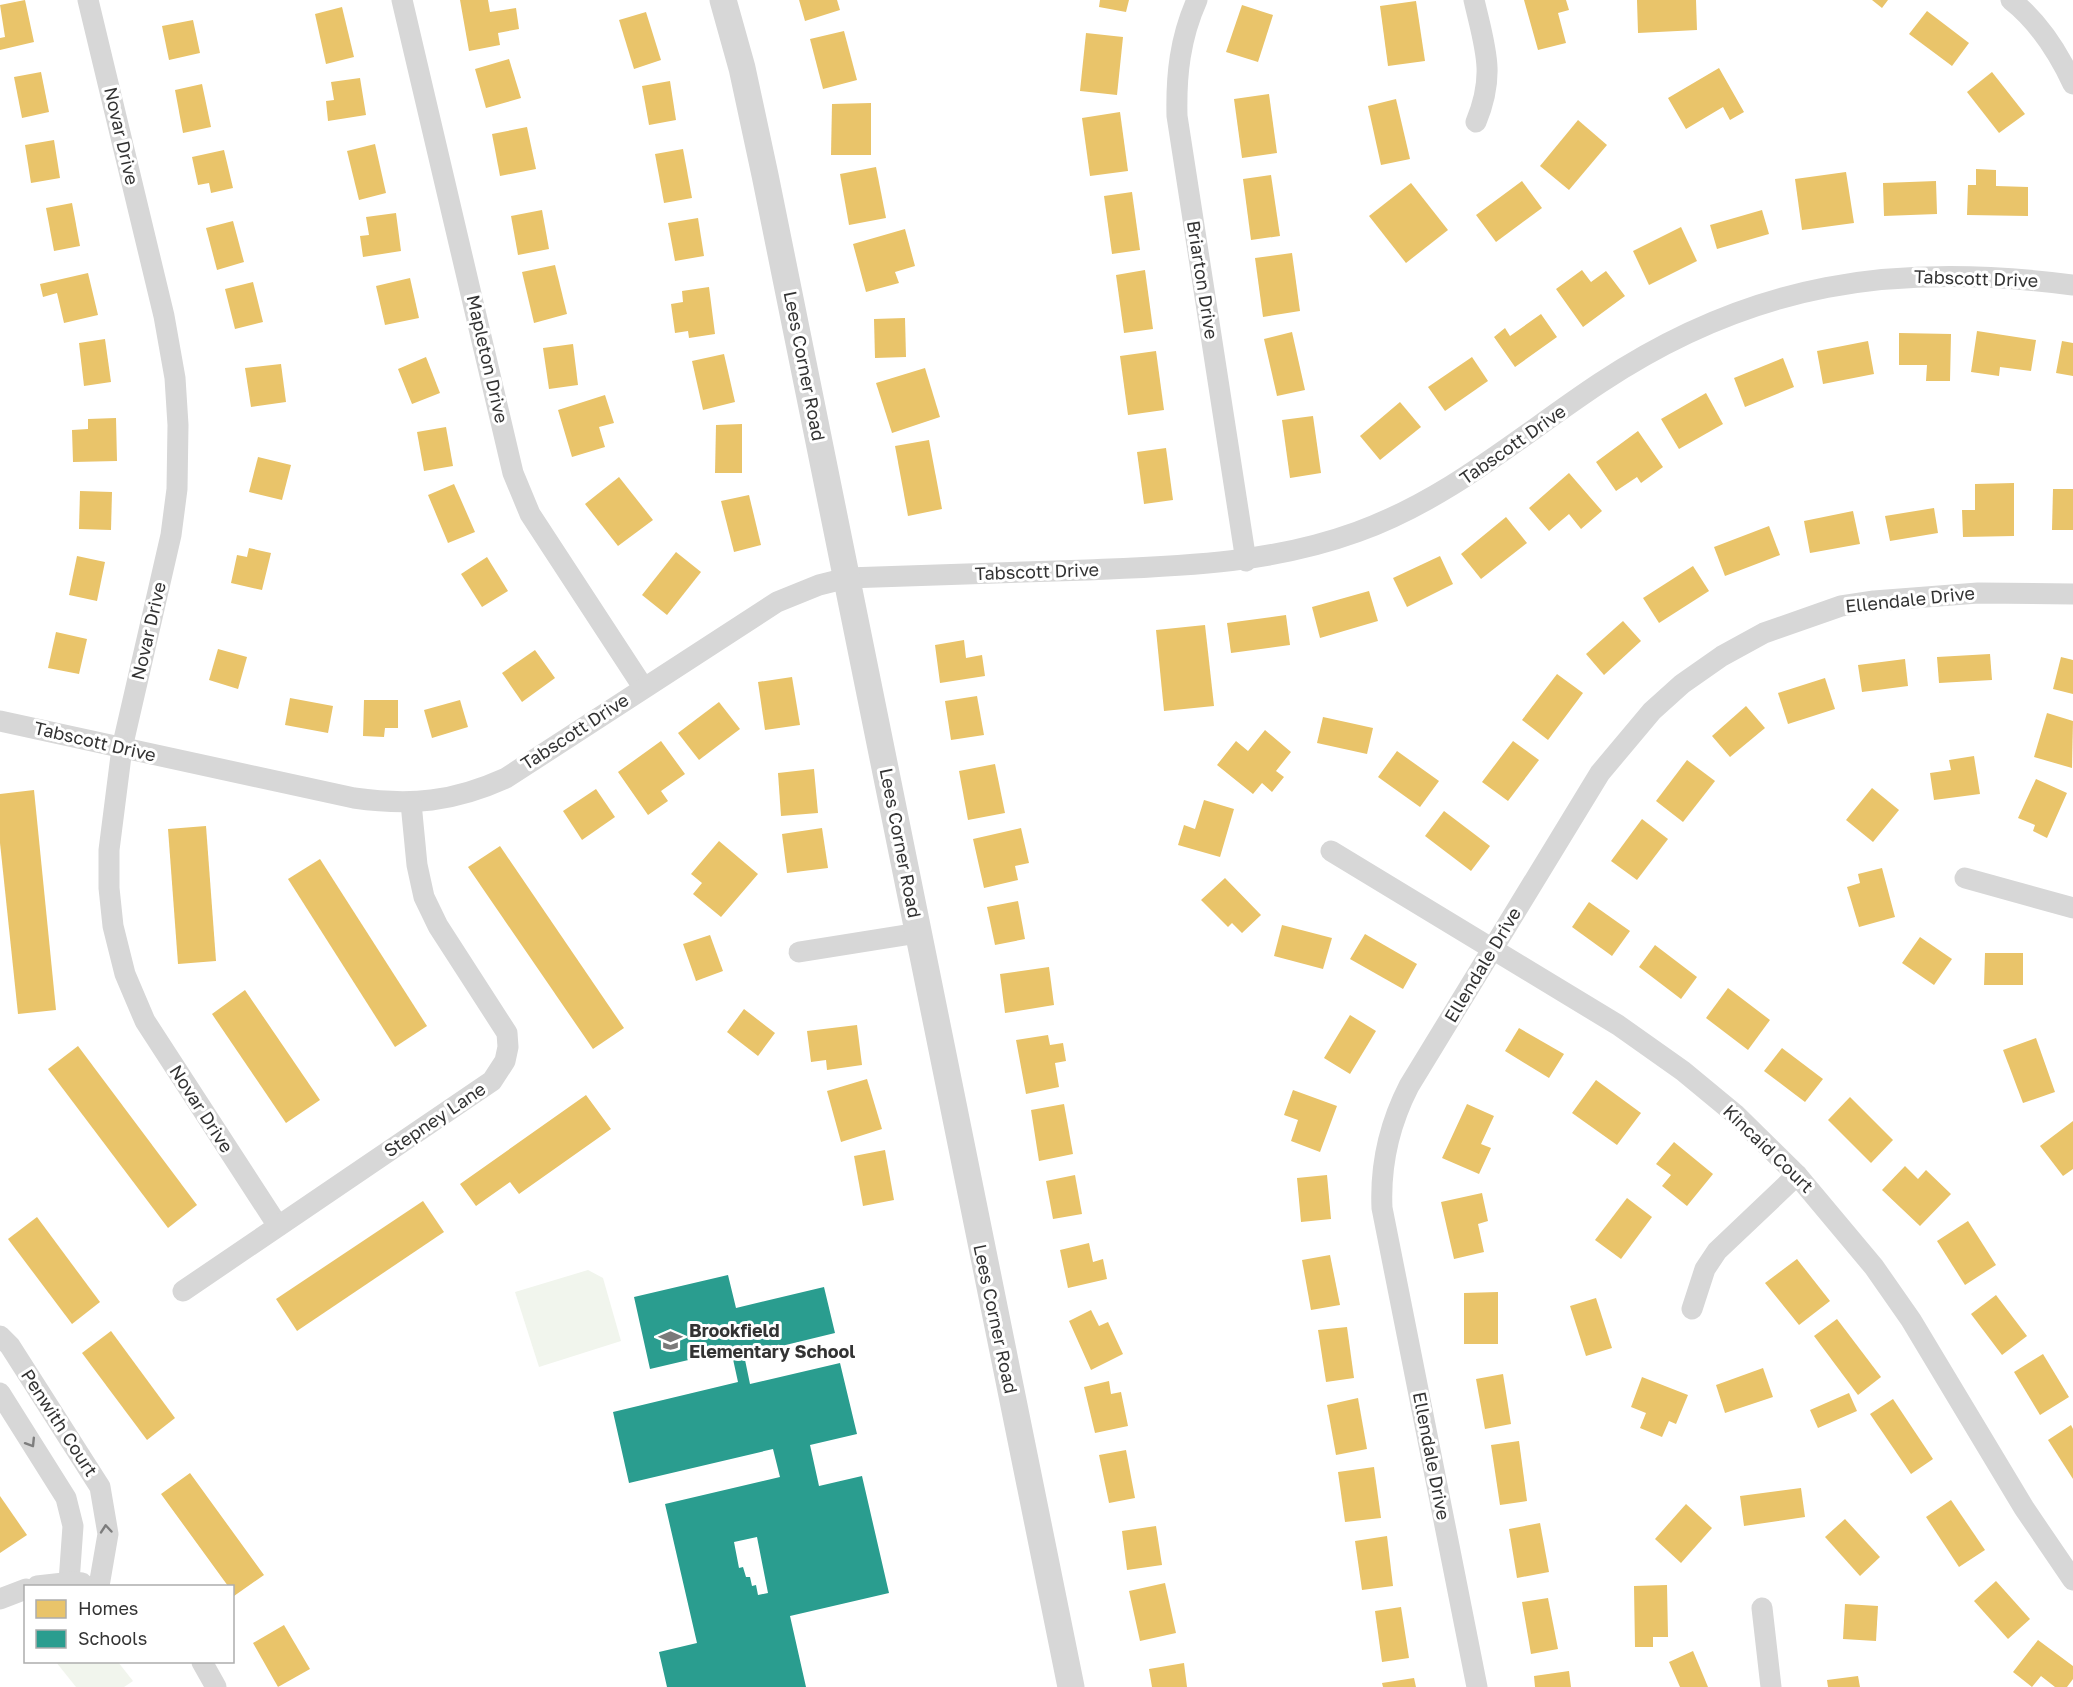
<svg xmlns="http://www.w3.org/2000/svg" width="2073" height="1687" font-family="'Golos Text',sans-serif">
<rect width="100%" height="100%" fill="#fff"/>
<g fill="#f1f5ed">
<path d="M588,1270L603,1278L621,1341L539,1367L515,1292Z"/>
<path d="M56,1662H118L133,1681L124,1687H76Z"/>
</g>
<g fill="#e9c46a">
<path d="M25,0L34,42L0,50V38L5,37L0,5Z"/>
<path d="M460,0H488L490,12L516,8L519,29L498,33L500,45L469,51Z"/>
<path d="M799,0H837L840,10L805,21Z"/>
<path d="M1100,0H1129L1126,12L1099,7Z"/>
<path d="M1524,0H1566L1569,10L1558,13L1566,43L1538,50Z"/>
<path d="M1637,0H1696L1697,30L1638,33Z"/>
<path d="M1872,0H1888L1882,8Z"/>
<path d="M1416,1L1425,61L1388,66L1380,6Z"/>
<path d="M1242,5L1273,15L1258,62L1226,52Z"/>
<path d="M342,7L354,57L326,64L315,14Z"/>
<path d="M1927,11L1969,43L1952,66L1909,34Z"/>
<path d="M646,12L661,60L634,69L619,20Z"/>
<path d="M193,20L200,53L169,60L162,26Z"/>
<path d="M844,31L857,80L823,89L810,39Z"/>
<path d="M1086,33L1123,37L1117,95L1080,91Z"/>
<path d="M509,59L521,98L486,108L475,69Z"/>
<path d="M1719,68L1744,112L1730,120L1723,107L1686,129L1668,98Z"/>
<path d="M41,72L49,112L22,118L14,77Z"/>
<path d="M1992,72L2025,114L1999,133L1967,92Z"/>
<path d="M360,78L366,115L328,121L326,101L334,100L331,82Z"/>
<path d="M670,81L676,120L649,125L642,86Z"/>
<path d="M202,84L211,127L183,133L175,90Z"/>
<path d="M1269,94L1277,153L1242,158L1234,99Z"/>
<path d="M1396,99L1410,159L1381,165L1368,106Z"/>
<path d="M871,103V155H831L832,104Z"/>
<path d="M1120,112L1128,171L1090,176L1082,118Z"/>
<path d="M1578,120L1607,145L1569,190L1540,166Z"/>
<path d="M527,127L536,169L500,176L492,134Z"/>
<path d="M54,140L60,178L31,183L25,145Z"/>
<path d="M375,144L386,193L359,200L347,151Z"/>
<path d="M683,149L692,198L664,203L655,154Z"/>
<path d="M224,150L233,188L211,193L209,183L198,185L192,157Z"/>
<path d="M876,167L886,218L849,225L840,174Z"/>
<path d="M1976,169L1996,170V186L2028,187V216L1967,215L1968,185H1976Z"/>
<path d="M1846,172L1854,223L1802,230L1795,179Z"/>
<path d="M1271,175L1280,236L1251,240L1243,179Z"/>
<path d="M1522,181L1542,208L1496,242L1476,215Z"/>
<path d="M1936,181L1937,214L1884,216L1883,183Z"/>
<path d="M1411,183L1448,230L1406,263L1369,216Z"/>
<path d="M1132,192L1140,250L1112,254L1104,196Z"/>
<path d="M72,203L80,246L54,251L46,208Z"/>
<path d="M542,210L549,249L518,255L511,216Z"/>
<path d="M1762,210L1769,234L1717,249L1710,225Z"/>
<path d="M396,213L401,251L363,257L360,236L369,235L366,217Z"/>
<path d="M698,218L704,256L675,261L668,223Z"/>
<path d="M233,221L244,262L217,270L206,228Z"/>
<path d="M1681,227L1697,261L1649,285L1633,251Z"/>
<path d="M905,229L915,266L895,272L899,283L866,292L853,244Z"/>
<path d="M1292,253L1300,311L1263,317L1255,258Z"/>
<path d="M555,265L567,314L534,323L522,272Z"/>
<path d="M1145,270L1153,329L1124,333L1116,275Z"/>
<path d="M1582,270L1591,282L1606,271L1625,296L1583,327L1556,289Z"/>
<path d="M88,273L98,315L64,323L57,293L43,297L40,284Z"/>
<path d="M410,278L419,318L385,325L376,286Z"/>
<path d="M253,282L263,322L235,329L225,289Z"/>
<path d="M709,287L715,334L689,338L688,331L675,333L671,304L683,302L682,291Z"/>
<path d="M1541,314L1557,337L1515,367L1494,337L1505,328L1510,336Z"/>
<path d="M905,318L906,357L875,358L874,319Z"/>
<path d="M1977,331L2036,340L2031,371L2000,367L1999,376L1971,372Z"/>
<path d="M1292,332L1305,390L1277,396L1264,339Z"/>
<path d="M1899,333L1951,334L1950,381H1926L1927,365H1899Z"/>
<path d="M105,339L111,382L84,386L79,343Z"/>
<path d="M1868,341L1874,374L1823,384L1817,351Z"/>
<path d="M2062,341L2073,343V376L2056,373Z"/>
<path d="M573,344L578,385L549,389L543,348Z"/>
<path d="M1156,351L1164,410L1128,415L1120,356Z"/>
<path d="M724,354L735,402L703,410L692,361Z"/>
<path d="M426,357L440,393L412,404L398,369Z"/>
<path d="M1472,357L1488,381L1445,411L1428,387Z"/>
<path d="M1783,358L1794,387L1745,407L1734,378Z"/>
<path d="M281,364L286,402L251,407L245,368Z"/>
<path d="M925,368L940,417L892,433L876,383Z"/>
<path d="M1706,393L1723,424L1679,449L1661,419Z"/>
<path d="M605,395L614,423L599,427L605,447L572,457L558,410Z"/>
<path d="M1400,402L1421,427L1380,460L1360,436Z"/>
<path d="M1313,416L1321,473L1290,478L1282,420Z"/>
<path d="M116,418L117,461L73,462L72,430L88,429V419Z"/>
<path d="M742,424V473H715L716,425Z"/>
<path d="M446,427L453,466L424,471L417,432Z"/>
<path d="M1638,431L1663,467L1641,483L1637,477L1616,491L1596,462Z"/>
<path d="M929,440L942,509L908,516L895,446Z"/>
<path d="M1166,448L1173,500L1144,504L1137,452Z"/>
<path d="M258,457L291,465L282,500L249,492Z"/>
<path d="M1569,473L1602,511L1581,529L1569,514L1549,531L1529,508Z"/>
<path d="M619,477L653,520L618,546L585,504Z"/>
<path d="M2014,483V536L1963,537L1962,510H1975V484Z"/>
<path d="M454,484L475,532L448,543L428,495Z"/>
<path d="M2053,489H2073V530H2052Z"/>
<path d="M80,491L112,492L111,530L79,529Z"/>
<path d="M749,495L761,545L734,552L721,501Z"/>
<path d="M1934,508L1938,533L1890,541L1885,516Z"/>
<path d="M1853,511L1860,544L1810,553L1804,521Z"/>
<path d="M1506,517L1527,543L1481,579L1461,554Z"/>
<path d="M1769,526L1780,555L1725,576L1714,547Z"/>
<path d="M249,548L271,553L262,590L231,583L237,555L247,557Z"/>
<path d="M676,552L701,572L667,615L642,595Z"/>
<path d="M77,556L105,562L97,601L69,595Z"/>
<path d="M1440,556L1453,584L1407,607L1393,578Z"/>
<path d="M487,557L508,591L482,607L461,574Z"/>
<path d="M1693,566L1709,591L1659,623L1643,598Z"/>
<path d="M1369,591L1378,621L1320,638L1312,607Z"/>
<path d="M1286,615L1290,645L1231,653L1227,623Z"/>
<path d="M1623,621L1641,641L1604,675L1586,654Z"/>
<path d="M1205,625L1214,706L1164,711L1156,630Z"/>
<path d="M56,632L87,639L79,674L48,668Z"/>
<path d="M964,640L966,658L982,655L985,676L940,683L935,645Z"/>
<path d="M218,649L247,657L238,689L209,680Z"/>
<path d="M535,650L555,678L522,702L502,673Z"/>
<path d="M1990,654L1992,680L1939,683L1937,657Z"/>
<path d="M2061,657L2073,660V694L2053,689Z"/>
<path d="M1905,659L1908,686L1862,692L1858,665Z"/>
<path d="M1557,674L1583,693L1548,740L1522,720Z"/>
<path d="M792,677L800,725L765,730L758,682Z"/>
<path d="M1825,678L1835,709L1788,724L1778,693Z"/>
<path d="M977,696L984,735L951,740L945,701Z"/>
<path d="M290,698L333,706L328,733L285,725Z"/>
<path d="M364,700H398V728H385L384,737L363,736Z"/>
<path d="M460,700L468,727L432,738L424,710Z"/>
<path d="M719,702L740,729L699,760L678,733Z"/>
<path d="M1746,706L1765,728L1730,757L1712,736Z"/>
<path d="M2047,713L2073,721L2072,768L2034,757Z"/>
<path d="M1323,717L1373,728L1367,754L1317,743Z"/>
<path d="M1265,730L1291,752L1276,771L1284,777L1272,792L1262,783L1253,794L1217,765L1236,741L1248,751Z"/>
<path d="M661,741L685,774L661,791L668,801L648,815L618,772Z"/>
<path d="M1513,741L1539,760L1508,801L1482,782Z"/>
<path d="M1397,751L1439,781L1420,807L1378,777Z"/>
<path d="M1974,756L1980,794L1934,800L1930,773L1951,770L1949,760Z"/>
<path d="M1687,760L1715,781L1683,822L1656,801Z"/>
<path d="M995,764L1005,813L968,820L959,771Z"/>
<path d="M814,769L818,813L781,816L778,773Z"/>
<path d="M2036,779L2067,793L2047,838L2033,831L2035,825L2018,818Z"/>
<path d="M1872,788L1899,810L1873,842L1846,820Z"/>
<path d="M596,789L615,817L582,840L563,811Z"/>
<path d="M34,790L56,1010L18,1014L0,843V794Z"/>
<path d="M1204,800L1234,809L1220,857L1178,845L1184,825L1195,829Z"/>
<path d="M1444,811L1490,846L1471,871L1425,836Z"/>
<path d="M1642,819L1668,839L1637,880L1611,861Z"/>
<path d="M206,826L216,961L178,964L168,829Z"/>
<path d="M822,828L828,868L787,873L782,834Z"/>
<path d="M1021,828L1029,863L1015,866L1018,880L984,888L973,839Z"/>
<path d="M719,841L758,874L721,917L693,894L702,883L691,874Z"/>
<path d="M500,846L624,1028L593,1049L468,867Z"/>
<path d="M320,859L427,1026L395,1047L288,879Z"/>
<path d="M1882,868L1895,917L1859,927L1847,887L1860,883L1858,874Z"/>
<path d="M1225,878L1261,915L1242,933L1232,923L1228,927L1201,900Z"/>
<path d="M1018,901L1025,939L995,945L987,907Z"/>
<path d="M1589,902L1630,931L1612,956L1572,927Z"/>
<path d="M1282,925L1332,938L1323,969L1274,956Z"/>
<path d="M1365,934L1417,964L1403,989L1350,959Z"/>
<path d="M710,935L723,971L696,981L683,944Z"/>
<path d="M1920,937L1952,959L1934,985L1902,963Z"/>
<path d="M1655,945L1697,977L1681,999L1639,967Z"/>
<path d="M1985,953H2023V985H1984Z"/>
<path d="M1049,967L1054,1005L1005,1013L1000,974Z"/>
<path d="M1728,988L1770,1020L1748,1050L1706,1018Z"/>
<path d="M245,990L320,1100L286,1123L212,1014Z"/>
<path d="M744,1009L775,1033L758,1056L727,1032Z"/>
<path d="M1350,1015L1376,1031L1350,1074L1324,1058Z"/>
<path d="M857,1025L862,1065L827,1070L826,1060L811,1062L807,1031Z"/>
<path d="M1519,1028L1564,1054L1549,1078L1505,1051Z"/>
<path d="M1048,1035L1050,1045L1063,1043L1066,1061L1055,1063L1059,1087L1026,1094L1016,1040Z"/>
<path d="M2036,1038L2055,1092L2023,1103L2003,1050Z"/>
<path d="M78,1046L197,1205L168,1228L48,1069Z"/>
<path d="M1782,1048L1823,1079L1805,1102L1764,1071Z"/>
<path d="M867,1079L882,1129L841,1142L827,1091Z"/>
<path d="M1596,1080L1641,1113L1617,1145L1572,1113Z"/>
<path d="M1293,1090L1337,1106L1320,1152L1291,1141L1298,1120L1284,1115Z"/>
<path d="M586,1095L611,1129L519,1194L510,1182L476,1206L460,1184Z"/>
<path d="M1850,1097L1893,1140L1871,1163L1828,1120Z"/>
<path d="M1064,1104L1073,1154L1039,1161L1031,1110Z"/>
<path d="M1467,1104L1494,1116L1481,1144L1491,1148L1479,1174L1442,1158Z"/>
<path d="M2073,1121V1169L2063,1176L2040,1146Z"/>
<path d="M1674,1142L1713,1174L1687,1206L1662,1186L1671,1175L1656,1164Z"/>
<path d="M885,1150L894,1200L863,1206L854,1156Z"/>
<path d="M1905,1166L1918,1179L1926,1170L1951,1194L1920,1226L1882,1190Z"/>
<path d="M1075,1175L1082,1214L1053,1219L1046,1181Z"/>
<path d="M1327,1175L1331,1219L1301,1222L1297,1178Z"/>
<path d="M1482,1193L1488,1221L1478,1224L1484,1252L1454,1259L1441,1202Z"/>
<path d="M1627,1198L1652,1217L1621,1259L1595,1240Z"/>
<path d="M423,1201L444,1232L297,1331L276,1299Z"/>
<path d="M37,1217L100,1302L72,1324L8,1239Z"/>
<path d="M1968,1221L1996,1265L1965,1285L1937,1241Z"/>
<path d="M1089,1243L1093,1262L1103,1259L1107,1279L1068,1288L1060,1250Z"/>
<path d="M1330,1255L1340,1305L1311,1310L1302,1260Z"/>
<path d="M1797,1259L1830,1301L1799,1325L1765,1283Z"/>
<path d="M1498,1292V1344H1464V1293Z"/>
<path d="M1996,1295L2027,1336L2002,1355L1971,1314Z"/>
<path d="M1596,1298L1612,1348L1586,1356L1570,1306Z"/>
<path d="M1091,1310L1099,1326L1108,1322L1123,1354L1091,1370L1069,1321Z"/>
<path d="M1837,1319L1881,1377L1858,1395L1814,1336Z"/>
<path d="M1347,1327L1354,1378L1326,1382L1318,1330Z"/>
<path d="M111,1331L175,1418L147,1440L82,1353Z"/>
<path d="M2043,1354L2069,1397L2040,1415L2014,1372Z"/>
<path d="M1763,1368L1773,1397L1725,1413L1716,1385Z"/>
<path d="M1503,1374L1511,1424L1485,1429L1476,1379Z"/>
<path d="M1642,1377L1688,1395L1676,1424L1669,1421L1662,1437L1640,1428L1646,1413L1631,1407Z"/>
<path d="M1109,1381L1111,1394L1121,1392L1128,1426L1095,1433L1084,1387Z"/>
<path d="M1849,1393L1857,1411L1818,1428L1810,1410Z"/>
<path d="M1358,1398L1367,1449L1336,1455L1327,1405Z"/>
<path d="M1893,1399L1933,1459L1911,1474L1870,1414Z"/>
<path d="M2071,1425L2073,1429V1479L2048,1440Z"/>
<path d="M1519,1441L1527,1501L1500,1505L1491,1445Z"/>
<path d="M1126,1450L1135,1498L1109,1503L1099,1455Z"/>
<path d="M1374,1467L1381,1518L1345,1522L1338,1472Z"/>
<path d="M190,1473L264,1575L234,1596L232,1586H228L161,1494Z"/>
<path d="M1801,1488L1805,1517L1744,1526L1740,1496Z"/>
<path d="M0,1496L27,1535L0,1553Z"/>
<path d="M1951,1500L1985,1550L1959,1567L1926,1517Z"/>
<path d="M1686,1504L1712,1528L1681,1563L1655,1539Z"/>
<path d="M1845,1519L1880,1557L1860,1576L1825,1537Z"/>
<path d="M1540,1523L1549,1572L1517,1578L1509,1529Z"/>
<path d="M1156,1526L1162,1565L1127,1570L1122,1531Z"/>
<path d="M1387,1536L1393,1586L1362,1590L1355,1541Z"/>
<path d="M1996,1581L2030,1619L2008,1639L1974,1601Z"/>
<path d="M1165,1583L1176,1633L1140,1641L1129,1591Z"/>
<path d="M1667,1585L1668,1637H1653V1647H1635L1634,1586Z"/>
<path d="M1548,1598L1558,1649L1531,1654L1522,1602Z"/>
<path d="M1845,1604L1878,1606L1876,1641L1843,1639Z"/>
<path d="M1401,1607L1409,1658L1382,1662L1375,1611Z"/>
<path d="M284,1625L310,1669L278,1687L253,1643Z"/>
<path d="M2038,1640L2073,1666V1679L2067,1687H2055L2041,1676L2032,1687L2013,1672Z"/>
<path d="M1693,1651L1708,1687H1680L1669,1662Z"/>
<path d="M1184,1663L1187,1687H1152L1149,1669Z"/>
<path d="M1569,1671L1571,1687H1535L1534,1676Z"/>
<path d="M1858,1676L1860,1687H1828L1827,1680Z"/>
<path d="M1414,1678L1416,1687H1383L1382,1683Z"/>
</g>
<path fill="#2a9d8f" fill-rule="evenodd" d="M728,1275L736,1308L824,1287L835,1333L744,1355L750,1384L840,1363L857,1434L810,1445L819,1486L862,1476L889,1593L790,1616L806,1687H667L659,1652L697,1643L665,1504L780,1477L773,1449L629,1483L613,1412L738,1382L731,1350L650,1369L634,1297ZM757,1537L768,1593L758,1595L756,1585L752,1586L750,1577H746L743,1567L739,1568L734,1542Z"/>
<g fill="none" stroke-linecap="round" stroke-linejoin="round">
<g stroke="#d7d7d7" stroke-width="21">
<path d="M88,0L164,316L175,378L178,425L177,489L171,535L122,748L109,850V888L113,926L125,974L145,1021L278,1226"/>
<path d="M402,0L513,473L530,514L643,687"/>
<path d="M1197,0C1180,38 1176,75 1177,116L1246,561"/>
<path d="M1474,0C1485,48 1496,74 1476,122"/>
<path d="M2011,0C2039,22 2058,52 2073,84"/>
<path d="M0,721L354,798C411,806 453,802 506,778L777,602L819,585L847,578C927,576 1007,573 1087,570C1180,566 1269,564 1357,532C1449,499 1520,436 1600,383C1752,282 1895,262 2073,285"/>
<path d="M1331,851L1618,1025L1683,1071L1735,1114L1797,1175L1874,1267L1911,1320L2024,1508L2073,1580"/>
<path d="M1965,878L2073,908"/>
<path d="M799,952L918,933"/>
<path d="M183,1291L492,1081L505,1061L508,1047L507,1033L438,926L424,897L417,865L411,803"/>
<path d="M1692,1309L1705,1269L1717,1251L1797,1175"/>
<path d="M0,1336L10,1346L100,1487L108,1534L99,1586"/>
<path d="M0,1393L66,1498L73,1526L69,1582"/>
<path d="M37,1586L73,1582L82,1583"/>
<path d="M0,1599L26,1589"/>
<path d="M1762,1608L1771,1687"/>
<path d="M202,1662L216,1687"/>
<path d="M1477,1687L1382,1208C1380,1164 1389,1125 1409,1086L1600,773L1652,711L1682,684L1722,656L1764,633L1841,606L1874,601L1978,593L2073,594"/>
</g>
<path stroke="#d7d7d7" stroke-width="27" d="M723,0L742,68L765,175L1071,1687"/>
</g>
<defs><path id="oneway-chevron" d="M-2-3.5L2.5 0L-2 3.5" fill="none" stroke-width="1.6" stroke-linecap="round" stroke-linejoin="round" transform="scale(1.5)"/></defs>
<g stroke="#7d7d7d">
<use href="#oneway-chevron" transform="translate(31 1443) rotate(58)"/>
<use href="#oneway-chevron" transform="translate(106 1529) rotate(-95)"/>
</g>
<defs>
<symbol id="school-bare" viewBox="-9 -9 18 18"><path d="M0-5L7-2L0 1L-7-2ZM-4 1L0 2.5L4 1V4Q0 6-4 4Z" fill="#7a7a7a" stroke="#fff" stroke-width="2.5" paint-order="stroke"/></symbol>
</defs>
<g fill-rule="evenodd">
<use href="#school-bare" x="654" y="1324" width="33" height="33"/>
</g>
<g text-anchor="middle" stroke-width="6" stroke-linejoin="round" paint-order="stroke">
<g font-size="18" fill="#333" stroke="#fff">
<text transform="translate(121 136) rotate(77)" y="6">Novar Drive</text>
<text transform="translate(1976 279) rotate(2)" y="6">Tabscott Drive</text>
<text transform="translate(1202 280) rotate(81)" y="6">Briarton Drive</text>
<text transform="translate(487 359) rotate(77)" y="6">Mapleton Drive</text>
<text transform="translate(804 366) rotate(79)" y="6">Lees Corner Road</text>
<text transform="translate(1513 445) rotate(-35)" y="6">Tabscott Drive</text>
<text transform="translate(1037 572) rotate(-2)" y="6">Tabscott Drive</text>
<text transform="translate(1910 600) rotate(-6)" y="6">Ellendale Drive</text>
<text transform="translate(149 631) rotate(-77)" y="6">Novar Drive</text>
<text transform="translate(575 732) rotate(-33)" y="6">Tabscott Drive</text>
<text transform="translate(95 742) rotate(13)" y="6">Tabscott Drive</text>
<text transform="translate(900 843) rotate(79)" y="6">Lees Corner Road</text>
<text transform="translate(1483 965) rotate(-59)" y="6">Ellendale Drive</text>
<text transform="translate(201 1109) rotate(57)" y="6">Novar Drive</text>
<text transform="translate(435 1120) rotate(-34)" y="6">Stepney Lane</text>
<text transform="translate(1768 1149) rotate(44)" y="6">Kincaid Court</text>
<text transform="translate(995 1319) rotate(78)" y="6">Lees Corner Road</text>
<text transform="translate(59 1423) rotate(57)" y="6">Penwith Court</text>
<text transform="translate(1431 1456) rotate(79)" y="6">Ellendale Drive</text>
</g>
<g font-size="18" font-weight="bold" fill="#333" stroke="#fff" text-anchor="start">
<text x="689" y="1337">Brookfield<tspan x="689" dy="21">Elementary School</tspan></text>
</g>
</g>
<rect x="24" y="1585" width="210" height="78" fill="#ffffff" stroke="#adadad" stroke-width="1.5"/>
<rect x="36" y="1600" width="30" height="18" fill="#e9c46a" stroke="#adadad" stroke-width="1.5"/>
<text x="78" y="1615" font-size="18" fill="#333333">Homes</text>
<rect x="36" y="1630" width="30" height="18" fill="#2a9d8f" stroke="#adadad" stroke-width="1.5"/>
<text x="78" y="1645" font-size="18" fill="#333333">Schools</text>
</svg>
